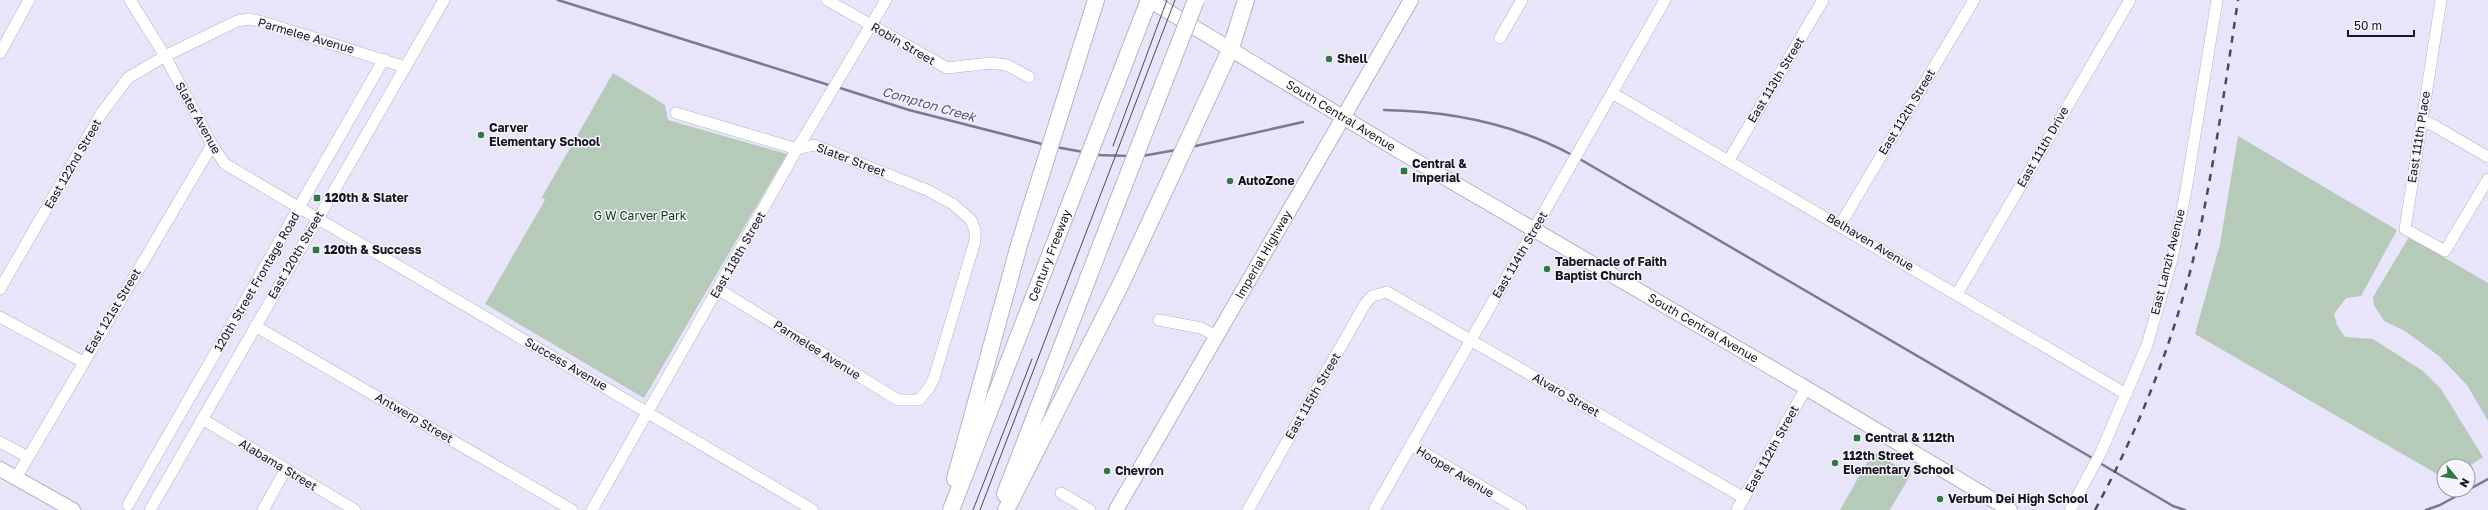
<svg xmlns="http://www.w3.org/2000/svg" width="2488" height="510" font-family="'Golos Text',sans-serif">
<rect width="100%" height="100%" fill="#e8e5fa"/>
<g fill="#b5cab9">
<path d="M613,73L665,105L668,120L787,154L644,398L485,304L545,200L542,197Z"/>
<path d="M2238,136L2397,230L2361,296L2346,298L2334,314L2337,325L2345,337L2373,339L2423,371L2441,389L2483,457L2468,467L2444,466V478L2195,334L2220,244Z"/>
<path d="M2409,237L2488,283V421L2467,385L2439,356L2405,331L2384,321L2374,305L2373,297Z"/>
<path d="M1873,452L1911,474L1890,510H1840Z"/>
</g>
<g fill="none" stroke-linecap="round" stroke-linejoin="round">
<g stroke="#7d7891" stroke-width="2.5">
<path d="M558,0L832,86"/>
<path d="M837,87L909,110L1046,145"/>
<path d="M1384,110C1451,111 1513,123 1572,155"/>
<path d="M1056,147L1083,152"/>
<path d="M1191,147L1303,122"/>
<path d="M1096,155L1129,156"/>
<path d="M1142,156L1176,150"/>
<path d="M1578,158L2094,459"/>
<path d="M2098,462L2173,506L2185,510"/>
<path d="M2426,510L2440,505L2488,479"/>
</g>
<defs>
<g id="minor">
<path d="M130,0L165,56L212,145L225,164L813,510"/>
<path d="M827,0L947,68L991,63L1007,65L1029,77"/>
<path d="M2441,0L2405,229L2445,251L2488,179"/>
<path d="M1500,38L1522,0"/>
<path d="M0,53L29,0"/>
<path d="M1612,93L2126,394"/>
<path d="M676,113L797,149L814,145L927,190L953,204L971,220L975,230V241L934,378L929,388L919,400H898L718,289"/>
<path d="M2422,121L2433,125L2488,157"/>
<path d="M1729,160L1823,0"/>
<path d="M1840,225L1974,0"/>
<path d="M0,289L101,114L128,78L165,56L237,21L249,19L263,22L405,67"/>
<path d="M1957,294L2130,0"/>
<path d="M0,317L83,362"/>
<path d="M1159,320L1201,328L1216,336"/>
<path d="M255,326L572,510"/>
<path d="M202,419L355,510"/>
<path d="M0,442L28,457"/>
<path d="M1411,445L1521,510"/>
<path d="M16,478L212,145"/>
<path d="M1061,493L1090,510"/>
<path d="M128,505L384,59"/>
<path d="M150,510L444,0"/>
<path d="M263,510L286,469"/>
<path d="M592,510L797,149L886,0"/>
<path d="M1248,510L1365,304L1372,296L1387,292L1744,498"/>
<path d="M1374,510L1665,0"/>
<path d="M1737,510L1806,388"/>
<path d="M2070,510L2101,452L2147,345L2172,259L2186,190L2217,0"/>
</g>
<g id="major">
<path id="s1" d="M1149,0L1399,151L1806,388L2010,510"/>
<path d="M0,469L73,510"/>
<path id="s2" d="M1116,510L1411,0"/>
</g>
<g id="highway">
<path d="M955,479L1019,245L1096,0"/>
<path d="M1005,494L1117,203"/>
<path id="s3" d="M951,510L1149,0"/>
<path d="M1006,510L1121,284L1231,48L1246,0"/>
</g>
</defs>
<use href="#minor" stroke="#b5b2c6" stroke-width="12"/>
<use href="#major" stroke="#b5b2c6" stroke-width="16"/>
<use href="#highway" stroke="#b5b2c6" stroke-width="18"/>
<use href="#minor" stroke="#fff" stroke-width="11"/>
<use href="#major" stroke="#fff" stroke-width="14"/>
<use href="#highway" stroke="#fff" stroke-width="16"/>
<g stroke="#4c4a56" stroke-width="1">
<path d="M1113,146L1167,0"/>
<path d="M973,510L1032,359"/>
<path d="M980,510L1175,0"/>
</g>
<path stroke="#4c4a56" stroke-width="2.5" stroke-dasharray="7 7" stroke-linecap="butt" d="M2095,510C2141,425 2177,333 2198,239C2215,160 2226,80 2238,0"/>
<defs>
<path id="highway-bridge" d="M1117,203L1196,0"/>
</defs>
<use href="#highway-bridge" stroke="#b5b2c6" stroke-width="18" stroke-linecap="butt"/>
<use href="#highway-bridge" stroke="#fff" stroke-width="16"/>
</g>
<g fill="#307844" stroke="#f5f4fc" stroke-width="1.5">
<circle cx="1329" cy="59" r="4"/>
<circle cx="481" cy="135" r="4"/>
<rect x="1400" y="167" width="8" height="8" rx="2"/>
<circle cx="1230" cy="181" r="4"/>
<rect x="313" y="194" width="8" height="8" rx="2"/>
<rect x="312" y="246" width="8" height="8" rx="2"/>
<circle cx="1547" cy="269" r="4"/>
<rect x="1853" y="434" width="8" height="8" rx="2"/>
<circle cx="1835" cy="463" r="4"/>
<circle cx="1107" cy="471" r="4"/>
<circle cx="1940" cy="499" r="4"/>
</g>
<g text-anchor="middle" stroke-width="3" stroke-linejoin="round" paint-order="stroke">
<g font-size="12" fill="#16141c" stroke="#f5f4fc">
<text transform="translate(306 36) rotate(16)" y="4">Parmelee Avenue</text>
<text transform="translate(903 44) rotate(30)" y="4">Robin Street</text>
<text transform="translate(1776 80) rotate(-59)" y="4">East 113th Street</text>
<text transform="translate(1907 112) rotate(-59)" y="4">East 112th Street</text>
<text dy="4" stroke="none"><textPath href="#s1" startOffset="224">South Central Avenue</textPath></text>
<text transform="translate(198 118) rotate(61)" y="4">Slater Avenue</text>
<text transform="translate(2419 137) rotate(-81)" y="4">East 111th Place</text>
<text transform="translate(2043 147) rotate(-60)" y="4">East 111th Drive</text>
<text transform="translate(851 160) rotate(21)" y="4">Slater Street</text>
<text transform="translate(73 164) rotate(-60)" y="4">East 122nd Street</text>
<text transform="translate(1870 242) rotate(31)" y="4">Belhaven Avenue</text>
<text transform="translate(296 255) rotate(-60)" y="4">East 120th Street</text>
<text transform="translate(738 255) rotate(-60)" y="4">East 118th Street</text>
<text dy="4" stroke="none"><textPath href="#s3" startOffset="273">Century Freeway</textPath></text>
<text dy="4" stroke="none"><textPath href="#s2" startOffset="295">Imperial Highway</textPath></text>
<text transform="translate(1520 255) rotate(-60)" y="4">East 114th Street</text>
<text transform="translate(2168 262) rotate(-76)" y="4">East Lanzit Avenue</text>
<text transform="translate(257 282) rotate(-60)" y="4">120th Street Frontage Road</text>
<text transform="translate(113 311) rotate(-59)" y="4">East 121st Street</text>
<text dy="4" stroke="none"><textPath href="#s1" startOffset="644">South Central Avenue</textPath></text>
<text transform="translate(817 350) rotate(32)" y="4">Parmelee Avenue</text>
<text transform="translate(566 364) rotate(30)" y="4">Success Avenue</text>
<text transform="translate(1566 395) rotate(30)" y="4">Alvaro Street</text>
<text transform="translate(1313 396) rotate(-60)" y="4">East 115th Street</text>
<text transform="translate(414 418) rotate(30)" y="4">Antwerp Street</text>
<text transform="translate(1772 449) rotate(-61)" y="4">East 112th Street</text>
<text transform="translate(278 465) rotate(31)" y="4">Alabama Street</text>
<text transform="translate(1455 472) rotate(31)" y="4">Hooper Avenue</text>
</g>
<g font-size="12" font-weight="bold" fill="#16141c" stroke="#f5f4fc" text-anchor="start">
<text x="1337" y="63">Shell</text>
<text x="489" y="132">Carver<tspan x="489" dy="14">Elementary School</tspan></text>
<text x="1412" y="168">Central &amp;<tspan x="1412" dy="14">Imperial</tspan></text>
<text x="1238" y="185">AutoZone</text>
<text x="325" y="202">120th &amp; Slater</text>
<text x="324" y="254">120th &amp; Success</text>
<text x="1555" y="266">Tabernacle of Faith<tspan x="1555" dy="14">Baptist Church</tspan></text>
<text x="1865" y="442">Central &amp; 112th</text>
<text x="1843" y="460">112th Street<tspan x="1843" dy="14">Elementary School</tspan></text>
<text x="1115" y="475">Chevron</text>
<text x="1948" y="503">Verbum Dei High School</text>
</g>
<g font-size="12" fill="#083919" stroke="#f5f4fc">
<text x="640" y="220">G W Carver Park</text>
</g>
<g font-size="13" font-style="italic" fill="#5a4f7e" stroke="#f5f4fc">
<text transform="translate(929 104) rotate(16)" y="5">Compton Creek</text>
</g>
</g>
<g transform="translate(2456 478) rotate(120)"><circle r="19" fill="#f5f4fc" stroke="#9c9aa2"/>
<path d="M0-3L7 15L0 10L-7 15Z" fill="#307844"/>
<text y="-6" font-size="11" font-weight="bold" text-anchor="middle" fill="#16141c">N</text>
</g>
<path d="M2348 30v6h66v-6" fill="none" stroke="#16141c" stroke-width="2"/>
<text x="2354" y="30" font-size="12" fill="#16141c" stroke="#f5f4fc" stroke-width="3" paint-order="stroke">50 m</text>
</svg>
